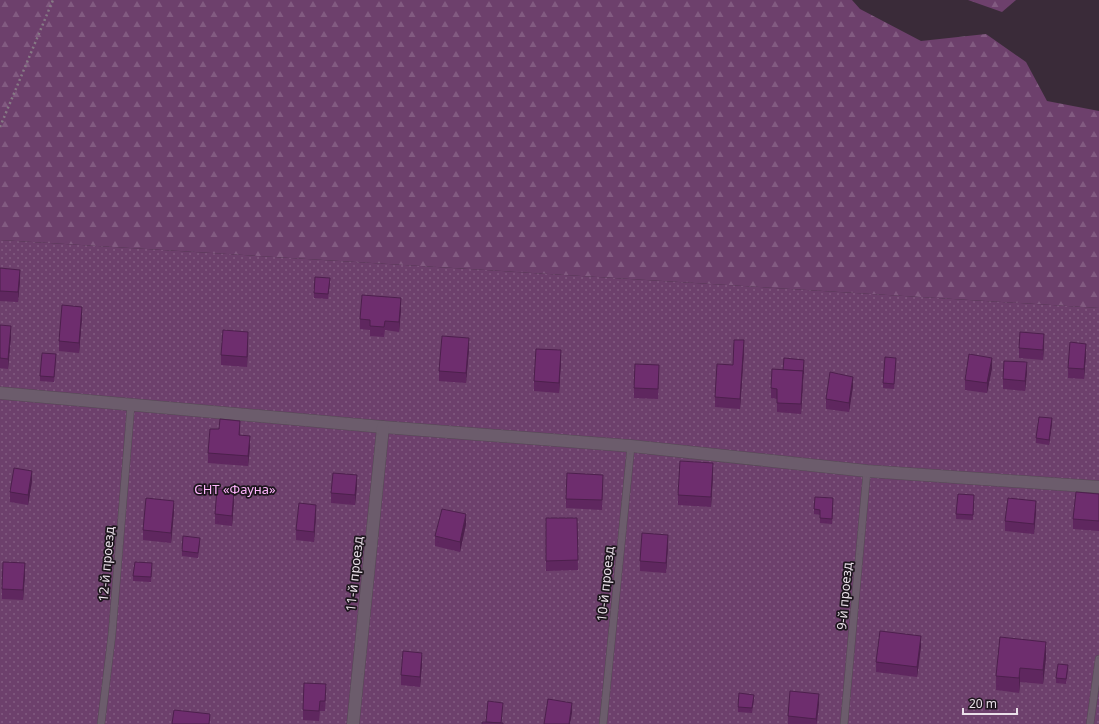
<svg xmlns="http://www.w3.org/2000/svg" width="1099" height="724" font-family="'Noto Sans',sans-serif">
<defs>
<pattern id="forest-firs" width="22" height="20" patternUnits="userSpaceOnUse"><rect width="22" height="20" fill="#6d406c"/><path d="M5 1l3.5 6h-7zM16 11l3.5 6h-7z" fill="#825b81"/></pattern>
<pattern id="garden-dots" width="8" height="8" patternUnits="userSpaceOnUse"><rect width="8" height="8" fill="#6d406c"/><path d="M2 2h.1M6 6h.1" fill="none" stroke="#825b81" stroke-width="1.8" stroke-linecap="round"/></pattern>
</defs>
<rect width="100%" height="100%" fill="#3a2b39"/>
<g fill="url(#forest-firs)">
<path d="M0,0H852L860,9L921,41L986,34L1026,62L1047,101L1099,111V308L0,240Z"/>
<path d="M968,0H1016L1002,12Z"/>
</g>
<path fill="url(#garden-dots)" d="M0,240L1099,308V724H0Z"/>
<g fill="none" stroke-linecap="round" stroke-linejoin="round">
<defs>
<g id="lane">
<path d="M101,724L112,634L131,405"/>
<path d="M603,724L631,446"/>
<path d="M844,724L867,471"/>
<path d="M1090,724L1099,659"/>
</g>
<g id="street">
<path d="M0,393L383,427L631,446L867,471L1099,487"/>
<path d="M353,724L383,427"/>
</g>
</defs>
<use href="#lane" stroke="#554954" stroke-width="8"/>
<use href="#street" stroke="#554954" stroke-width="13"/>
<path stroke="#867985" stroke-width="2.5" stroke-dasharray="2 3" stroke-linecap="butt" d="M0,127L53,0"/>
<use href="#lane" stroke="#6c5c6c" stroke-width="7"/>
<use href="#street" stroke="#6c5c6c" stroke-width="12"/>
</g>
<g fill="#5f275f">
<path d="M0,268L20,280L18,302L0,301Z"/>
<path d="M330,283L328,299L314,298V293Z"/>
<path d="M401,308L399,332L385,330L384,337L370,336V330L360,329V319Z"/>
<path d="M82,317L79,353L59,351V341Z"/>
<path d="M0,325L11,336L8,369L0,368Z"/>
<path d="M248,342L247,367L221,365V355Z"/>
<path d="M1044,344L1043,360L1019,358V348Z"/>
<path d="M469,348L466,383L439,381V371Z"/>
<path d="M744,350L740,409L715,407V397L733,365Z"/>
<path d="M1086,354L1084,379L1068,378V368Z"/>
<path d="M56,359L54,382L40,381V376Z"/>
<path d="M561,360L559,393L534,391V381Z"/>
<path d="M896,363L894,389L883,388V383Z"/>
<path d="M804,365L801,414L777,412V399L771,398V388Z"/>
<path d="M992,368L987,393L965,390V380Z"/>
<path d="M1027,372L1025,391L1003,389V379Z"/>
<path d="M659,375L658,399L634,398V388Z"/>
<path d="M853,386L849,412L826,409V399Z"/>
<path d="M1052,423L1049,445L1036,443V438Z"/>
<path d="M240,431V436L250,446L248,466L208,463V453Z"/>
<path d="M713,473L711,507L678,505V495Z"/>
<path d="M32,481L28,505L10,502V492Z"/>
<path d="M357,485L355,505L331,503V493Z"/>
<path d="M603,485L602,510L566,508V499Z"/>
<path d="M1099,494V531L1073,529V519Z"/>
<path d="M234,500L232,526L215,524V514Z"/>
<path d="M974,500L973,520L956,519V514Z"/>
<path d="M833,503L832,524L820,523V515L814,514V509Z"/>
<path d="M174,511L171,543L143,540V530Z"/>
<path d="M1036,511L1034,534L1005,531V521Z"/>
<path d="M316,515L314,542L296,540V530Z"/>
<path d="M546,518H577L578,570L546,571Z"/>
<path d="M466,524L460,552L435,546V536Z"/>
<path d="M200,543L198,558L182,556V551Z"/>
<path d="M668,545L666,573L640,571V561Z"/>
<path d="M152,568L151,582L133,581V576Z"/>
<path d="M25,573L23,600L2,599V589Z"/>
<path d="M921,646L917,677L876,672V662Z"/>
<path d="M1046,657L1043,684L1020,682L1019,693L996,690V676Z"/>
<path d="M422,663L420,687L401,685V675Z"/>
<path d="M1068,670L1066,684L1056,683V678Z"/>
<path d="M326,694L325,711H320L319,721L303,720V710Z"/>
<path d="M754,700L752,713L738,712V707Z"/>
<path d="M819,704L817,724H788V716Z"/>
</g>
<g fill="#4d204d">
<path d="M20,270V280L18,302V292Z"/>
<path d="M401,298V308L399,332V322Z"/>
<path d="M82,307V317L79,353V343Z"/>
<path d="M11,326V336L8,369V359Z"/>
<path d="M248,332V342L247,367V357Z"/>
<path d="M1044,334V344L1043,360V350Z"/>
<path d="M469,338V348L466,383V373Z"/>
<path d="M744,340V350L740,409V399Z"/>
<path d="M1086,344V354L1084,379V369Z"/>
<path d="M561,350V360L559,393V383Z"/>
<path d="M992,358V368L987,393V383Z"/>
<path d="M804,360V365L801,414V404Z"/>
<path d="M1027,362V372L1025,391V381Z"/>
<path d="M853,377V386L849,412V403Z"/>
<path d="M1052,418V423L1049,445V440Z"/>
<path d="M250,436V446L248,466V456Z"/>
<path d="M713,463V473L711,507V497Z"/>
<path d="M32,471V481L28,505V495Z"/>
<path d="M357,475V485L355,505V495Z"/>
<path d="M234,490V500L232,526V516Z"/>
<path d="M174,501V511L171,543V533Z"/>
<path d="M1036,501V511L1034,534V524Z"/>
<path d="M316,505V515L314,542V532Z"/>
<path d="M466,514V524L460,552V542Z"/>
<path d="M668,535V545L666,573V563Z"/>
<path d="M25,563V573L23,600V590Z"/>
<path d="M921,636V646L917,677V667Z"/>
<path d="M1046,642V657L1043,684V670Z"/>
<path d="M422,653V663L420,687V677Z"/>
<path d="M1020,668V682L1019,693V678Z"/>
<path d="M819,694V704L816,724V719Z"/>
<path d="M572,703V713L570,724H569Z"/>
</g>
<g fill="#6e2d6e" stroke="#4d204d">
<path d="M0,268L20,270L18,292L0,291Z"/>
<path d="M315,277L330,278L328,294L314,293Z"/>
<path d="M362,295L401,298L399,322L385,321L384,327L370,326V320L360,319Z"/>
<path d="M62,305L82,307L79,343L59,341Z"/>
<path d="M0,325L11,326L8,359L0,358Z"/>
<path d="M223,330L248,332L247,357L221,355Z"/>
<path d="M1020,332L1044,334L1043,350L1019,348Z"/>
<path d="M442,336L469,338L466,373L439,371Z"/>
<path d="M734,340H744L740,399L715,397L717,364L733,365Z"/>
<path d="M1070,342L1086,344L1084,369L1068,368Z"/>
<path d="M536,349L561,350L559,383L534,381Z"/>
<path d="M42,353L56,354L54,377L40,376Z"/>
<path d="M969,354L992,358L987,383L965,380Z"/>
<path d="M885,357L896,358L894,384L883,383Z"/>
<path d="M784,358L804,360L803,374V371L783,370Z"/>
<path d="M1004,361L1027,362L1025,381L1003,379Z"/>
<path d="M635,364L659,365L658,389L634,388Z"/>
<path d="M772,369L803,371L801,404L777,403V389L771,388Z"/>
<path d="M830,372L853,377L849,403L826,399Z"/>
<path d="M1039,417L1052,418L1049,440L1036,438Z"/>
<path d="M220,419L240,421L239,435L250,436L248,456L208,453L210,429H219Z"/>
<path d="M680,461L713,463L711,497L678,495Z"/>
<path d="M14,468L32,471L28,495L10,492Z"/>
<path d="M333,473L357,475L355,495L331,493Z"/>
<path d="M567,473L603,475L602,500L566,499Z"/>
<path d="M217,489L234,490L232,516L215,514Z"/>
<path d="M1076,492L1099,494V521L1073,519Z"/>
<path d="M958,494L974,495L973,515L956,514Z"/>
<path d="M815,497L833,498L832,519L820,518V510L814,509Z"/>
<path d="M146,498L174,501L171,533L143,530Z"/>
<path d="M1008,498L1036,501L1034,524L1005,521Z"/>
<path d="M299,503L316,505L314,532L296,530Z"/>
<path d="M442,509L466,514L460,542L435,536Z"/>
<path d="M546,518H577L578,560L546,561Z"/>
<path d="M642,533L668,535L666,563L640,561Z"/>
<path d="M183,536L200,538L198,553L182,551Z"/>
<path d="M3,562L25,563L23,590L2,589Z"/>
<path d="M135,562L152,563L151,577L133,576Z"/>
<path d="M880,631L921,636L917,667L876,662Z"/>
<path d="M1000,637L1046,642L1043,670L1020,668L1019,678L996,676Z"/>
<path d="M403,651L422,653L420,677L401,675Z"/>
<path d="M1058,664L1068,665L1066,679L1056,678Z"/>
<path d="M304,683L326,684L325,701H320L319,711L303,710Z"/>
<path d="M790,691L819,694L816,719L788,716Z"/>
<path d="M739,693L754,695L752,708L738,707Z"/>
<path d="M548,699L572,703L569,724H544Z"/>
<path d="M488,701L503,703L501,723L486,722Z"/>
<path d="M174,710L210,714L209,724H172Z"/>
<path d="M482,722L503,723V724H482Z"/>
</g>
<g text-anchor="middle" stroke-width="3.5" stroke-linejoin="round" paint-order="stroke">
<g font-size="13" fill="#ffb5fd" stroke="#1d161d">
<text x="235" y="494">СНТ «Фауна»</text>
</g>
<g font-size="13" fill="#eae0e9" stroke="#1d161d">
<text transform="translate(106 564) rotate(-85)" y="5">12-й проезд</text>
<text transform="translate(354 574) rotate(-84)" y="5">11-й проезд</text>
<text transform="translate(605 584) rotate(-84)" y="5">10-й проезд</text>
<text transform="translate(844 596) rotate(-85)" y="5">9-й проезд</text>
</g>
</g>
<path d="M963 708v6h54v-6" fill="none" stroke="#eae0e9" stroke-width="2"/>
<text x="969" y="708" font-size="12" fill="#eae0e9" stroke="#1d161d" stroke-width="3" paint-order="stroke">20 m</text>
</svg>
